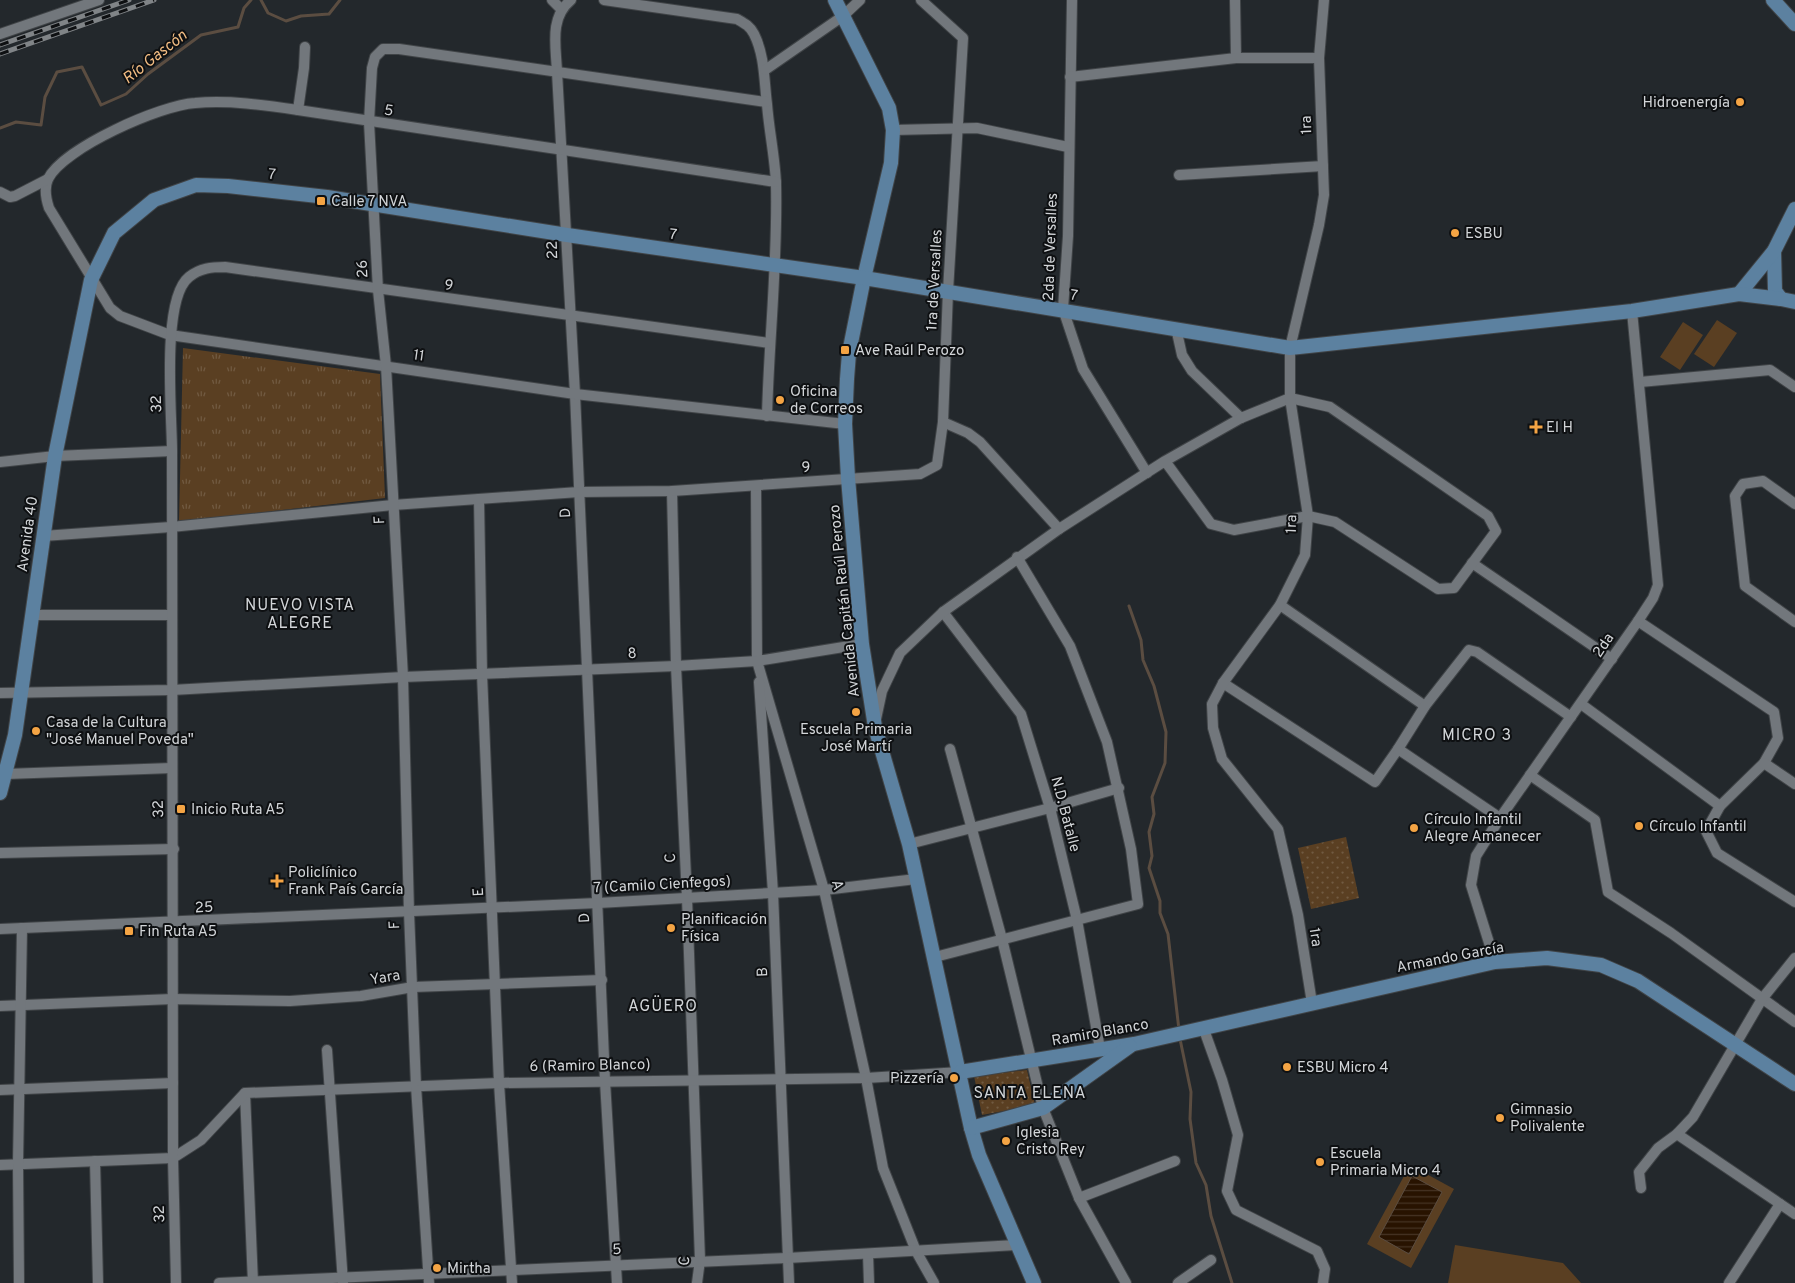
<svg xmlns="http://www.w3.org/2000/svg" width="1795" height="1283" font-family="Overpass,sans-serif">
<defs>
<pattern id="grass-tufts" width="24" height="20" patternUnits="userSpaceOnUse" patternTransform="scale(1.25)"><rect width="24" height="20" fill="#5a3f22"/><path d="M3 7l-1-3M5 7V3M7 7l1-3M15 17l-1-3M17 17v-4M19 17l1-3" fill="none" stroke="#715a41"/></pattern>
<pattern id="park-dots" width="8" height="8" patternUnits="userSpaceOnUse" patternTransform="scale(1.25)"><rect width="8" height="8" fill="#5a3f22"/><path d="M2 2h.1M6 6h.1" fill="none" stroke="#715a41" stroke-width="1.8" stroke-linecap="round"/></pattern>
<pattern id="water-rules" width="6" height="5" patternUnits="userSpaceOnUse" patternTransform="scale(1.25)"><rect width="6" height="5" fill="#281300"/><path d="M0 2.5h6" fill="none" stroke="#463424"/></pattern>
</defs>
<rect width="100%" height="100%" fill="#23282c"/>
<path fill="url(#grass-tufts)" d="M183,348L380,374L385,498L179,522Z"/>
<g fill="url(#park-dots)">
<path d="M1346,837L1359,898L1311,909L1298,848Z"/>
<path d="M1027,1070L1035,1105L982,1115L974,1076Z"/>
</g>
<g fill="#5a3f22">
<path d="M1717,320L1737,333L1714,367L1694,354Z"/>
<path d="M1683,322L1703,335L1680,370L1660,357Z"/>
<path d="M1410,1165L1454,1189L1411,1268L1367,1244Z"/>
<path d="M1455,1245L1563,1263L1581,1283H1448Z"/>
</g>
<path fill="url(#water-rules)" stroke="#5b4d41" d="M1412,1176L1442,1192L1409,1254L1379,1237Z"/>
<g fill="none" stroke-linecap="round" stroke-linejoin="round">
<g stroke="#5b4d41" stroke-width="3">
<path d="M261,0L268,13L286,21L301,16L329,14L340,0"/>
<path d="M0,128L16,122L41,125L45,97L57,72L82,67L101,105L126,94L148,74L201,35L238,27L244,8L251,0"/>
<path d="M1129,606L1141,640L1143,660L1154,686L1166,732L1165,763L1152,797L1154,814L1149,832L1152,856L1149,868L1160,901V913L1168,934L1179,1030"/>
<path d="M1180,1039L1191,1092L1190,1119L1196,1163L1206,1185L1211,1216L1232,1283"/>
</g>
<defs>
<g id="minor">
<path d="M552,0L561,9"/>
<path d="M571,0C549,18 556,46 557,72L575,394L605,1081L617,1283"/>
<path d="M604,0L737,19C744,23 750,26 754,34C765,56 764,81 767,104C769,131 775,157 776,184C778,261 769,338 767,416"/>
<path d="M1072,0L1068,236L1063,309L1083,369L1147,473"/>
<path d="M1235,0L1236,58"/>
<path d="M0,34L99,0"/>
<path d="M765,70L843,16L860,0"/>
<path d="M1070,77L1236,58H1319"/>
<path d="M298,110L304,68L305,47"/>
<path d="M893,130L977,128L1068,147"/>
<path d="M1179,175L1323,166"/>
<path d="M776,182L298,110C264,105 229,100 195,103C161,105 63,148 48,179C44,188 46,199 49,208L110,308L120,316L170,335L575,394L845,424"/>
<path d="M0,192L10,197L15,196L48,179"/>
<path d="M1176,328L1182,355L1192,371L1241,418"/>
<path d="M1640,382L1770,370L1795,387"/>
<path d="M943,422L968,433L980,442L1059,529"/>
<path d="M0,462L55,456L172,451"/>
<path d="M756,486L757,661L824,890L866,1078L883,1168L916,1251L934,1283"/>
<path d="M672,491L676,666L687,898L700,1260L697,1283"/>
<path d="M479,499L482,674L499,1083L512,1283"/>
<path d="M1795,504L1763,481L1743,484L1735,496L1745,586L1795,622"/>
<path d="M43,536L171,527L393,505L579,492L672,491L920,474L937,465L943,422L948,291L963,38L921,0"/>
<path d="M1472,563L1612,659"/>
<path d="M1280,605L1425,706"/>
<path d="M943,612L1021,714L1050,808L1077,920L1100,1049"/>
<path d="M32,615H172"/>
<path d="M1638,621L1774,712L1778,738L1764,763L1720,806L1706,831L1717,853L1795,902"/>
<path d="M759,682L773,893L789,1283"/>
<path d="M1223,683L1375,782L1398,749"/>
<path d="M0,693L172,690L403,677L676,666L757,661L862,644"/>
<path d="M1581,704L1720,806"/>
<path d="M876,719L882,691L900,653L943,612L1059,529L1165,461L1241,418L1290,398L1330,407L1488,516L1496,531L1454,588L1438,589L1335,522L1308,516L1234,530L1211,524L1165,461"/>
<path d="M950,749L1002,939L1043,1108L1079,1198L1126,1283"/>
<path d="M1764,763L1795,784"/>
<path d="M6,774L172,768"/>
<path d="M1530,775L1595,820L1608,892L1671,933L1795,1022"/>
<path d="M1500,818L1398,749L1425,706L1469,650L1477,652L1571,717"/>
<path d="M909,844L1050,808L1119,788"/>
<path d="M0,853L174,849"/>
<path d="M0,929L598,903L824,890L916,879"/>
<path d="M935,957L1138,904L1131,849L1107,742L1070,646L1017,557"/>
<path d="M1495,962L1471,885L1476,856L1500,818L1638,621L1653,598L1658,585L1632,311"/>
<path d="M1312,1003L1298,915L1278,829L1222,759L1213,728L1212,704L1223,683L1280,605L1305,555L1308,516L1290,398V348L1319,225L1324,195L1319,58L1324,0"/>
<path d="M0,1006L173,999L290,1001L361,996L413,987L602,980"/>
<path d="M1203,1027L1222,1080L1238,1135L1227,1191L1236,1210L1317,1251L1325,1269L1323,1283"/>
<path d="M327,1050L343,1283"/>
<path d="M0,1090L173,1083"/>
<path d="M245,1093L253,1283"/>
<path d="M1677,1134L1795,1214"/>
<path d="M95,1161L98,1283"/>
<path d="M0,1165L173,1158L201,1140L245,1093L499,1083L866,1078L960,1072"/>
<path d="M1641,1188L1639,1172L1658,1148L1677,1134L1693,1117L1762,999L1795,958"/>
<path d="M1079,1198L1175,1161"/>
<path d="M868,1254L869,1283"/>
<path d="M19,1283L18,1164L22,928"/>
<path d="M176,1283L173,1158L172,451C172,415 161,299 189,277C200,268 212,267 225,267L769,343"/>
<path d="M219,1283L787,1258L1016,1245"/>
<path d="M429,1283L416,1086L409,912L403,677L386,366L378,290L369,122L372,68L375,57L383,49H399L766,102"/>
<path d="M1178,1283L1211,1260"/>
<path d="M1729,1283L1780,1204"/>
</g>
<g id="major">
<path d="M835,0L889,108L893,130L891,163L864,278L849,353L847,379L845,424L848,478L862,644L875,727L909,844L971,1128L979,1155L1034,1283"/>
<path d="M1773,0L1795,24"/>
<path d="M1774,251L1775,291L1781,299"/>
<path d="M1739,294L1774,251L1795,209"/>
<path d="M0,793L15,735L55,456L91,280L114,233L154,200L196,185L228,186L327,197L567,235L864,278L1290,348L1632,311L1739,294L1781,299L1795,302"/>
<path d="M960,1072L1134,1044L1495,962L1547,958L1601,965L1638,981L1795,1084"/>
<path d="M971,1128L1043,1108L1130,1046"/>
</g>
</defs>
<use href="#minor" stroke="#404447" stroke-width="12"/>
<use href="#major" stroke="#404447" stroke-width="16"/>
<use href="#minor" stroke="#72777c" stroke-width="10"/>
<use href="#major" stroke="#5c81a0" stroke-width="14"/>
<defs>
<g id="rail">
<path d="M0,45L129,0"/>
<path d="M0,54L154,0"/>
</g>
</defs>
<use href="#rail" stroke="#808487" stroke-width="5"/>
<use href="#rail" stroke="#0e1012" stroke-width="3" stroke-dasharray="9" stroke-linecap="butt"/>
</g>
<g fill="#f4a444" stroke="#0e1012" stroke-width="2">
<circle cx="1740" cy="102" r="5"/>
<rect x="316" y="196" width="10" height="10" rx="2.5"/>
<circle cx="1455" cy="233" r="5"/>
<rect x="840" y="345" width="10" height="10" rx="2.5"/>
<circle cx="780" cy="400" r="5"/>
<path d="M1533.5 419.5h5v5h5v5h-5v5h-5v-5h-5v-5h5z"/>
<circle cx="856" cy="712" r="5"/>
<circle cx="36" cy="731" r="5"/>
<rect x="176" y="804" width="10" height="10" rx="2.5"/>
<circle cx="1639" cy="826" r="5"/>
<circle cx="1414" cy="828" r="5"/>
<path d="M274.5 873.5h5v5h5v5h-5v5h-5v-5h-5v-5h5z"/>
<circle cx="671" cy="928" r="5"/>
<rect x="124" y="926" width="10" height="10" rx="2.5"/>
<circle cx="1287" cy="1067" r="5"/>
<circle cx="954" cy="1078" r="5"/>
<circle cx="1500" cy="1118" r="5"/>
<circle cx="1006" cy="1141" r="5"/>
<circle cx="1320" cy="1162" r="5"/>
<circle cx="437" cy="1268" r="5"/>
</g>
<g text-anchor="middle" stroke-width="4" stroke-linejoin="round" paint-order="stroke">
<g font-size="15" fill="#d2d5d8" stroke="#0e1012" text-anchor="start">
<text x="1730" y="107" text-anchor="end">Hidroenergía</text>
<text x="331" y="206">Calle 7 NVA</text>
<text x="1465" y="238">ESBU</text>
<text x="855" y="355">Ave Raúl Perozo</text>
<text x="790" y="396">Oficina<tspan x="790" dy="17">de Correos</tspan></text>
<text x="1546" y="432">El H</text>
<text x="46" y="727">Casa de la Cultura<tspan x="46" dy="17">"José Manuel Poveda"</tspan></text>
<text x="856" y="734" text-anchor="middle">Escuela Primaria<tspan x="856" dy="17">José Martí</tspan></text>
<text x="191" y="814">Inicio Ruta A5</text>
<text x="1424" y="824">Círculo Infantil<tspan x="1424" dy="17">Alegre Amanecer</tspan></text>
<text x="1649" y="831">Círculo Infantil</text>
<text x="288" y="877">Policlínico<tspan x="288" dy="17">Frank País García</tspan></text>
<text x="681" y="924">Planificación<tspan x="681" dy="17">Física</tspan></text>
<text x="139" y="936">Fin Ruta A5</text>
<text x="1297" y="1072">ESBU Micro 4</text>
<text x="944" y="1083" text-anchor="end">Pizzería</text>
<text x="1510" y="1114">Gimnasio<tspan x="1510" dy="17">Polivalente</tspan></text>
<text x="1016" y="1137">Iglesia<tspan x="1016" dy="17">Cristo Rey</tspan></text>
<text x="1330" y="1158">Escuela<tspan x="1330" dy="17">Primaria Micro 4</tspan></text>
<text x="447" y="1273">Mirtha</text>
</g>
<g font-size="15" fill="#d2d5d8" stroke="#0e1012">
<text transform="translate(389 110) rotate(9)" y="5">5</text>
<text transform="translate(1306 125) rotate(-92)" y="5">1ra</text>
<text transform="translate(272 174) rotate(6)" y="5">7</text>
<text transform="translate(673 234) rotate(8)" y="5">7</text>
<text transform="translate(1050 247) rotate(-88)" y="5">2da de Versalles</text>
<text transform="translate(552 250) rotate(-92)" y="5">22</text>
<text transform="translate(362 269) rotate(-93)" y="5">26</text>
<text transform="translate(934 280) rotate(-87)" y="5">1ra de Versalles</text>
<text transform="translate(449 285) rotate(8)" y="5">9</text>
<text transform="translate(1074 295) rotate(9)" y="5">7</text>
<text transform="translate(419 355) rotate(8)" y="5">11</text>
<text transform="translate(156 404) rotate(-91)" y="5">32</text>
<text transform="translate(806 467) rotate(-5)" y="5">9</text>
<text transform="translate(565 513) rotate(-93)" y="5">D</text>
<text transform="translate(379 520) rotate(-93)" y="5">F</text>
<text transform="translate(1291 524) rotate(-88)" y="5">1ra</text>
<text transform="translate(27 534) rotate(-82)" y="5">Avenida 40</text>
<text transform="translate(844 601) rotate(-96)" y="5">Avenida Capitán Raúl Perozo</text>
<text transform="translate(1603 645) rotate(-56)" y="5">2da</text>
<text transform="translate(632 653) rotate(-3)" y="5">8</text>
<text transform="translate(158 809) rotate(-92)" y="5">32</text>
<text transform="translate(1066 814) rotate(75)" y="5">N.D. Batalle</text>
<text transform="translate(670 858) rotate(-93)" y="5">C</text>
<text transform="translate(662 884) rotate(-3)" y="5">7 (Camilo Cienfegos)</text>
<text transform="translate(838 885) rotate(75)" y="5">A</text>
<text transform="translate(478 892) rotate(-93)" y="5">E</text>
<text transform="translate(204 907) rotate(-3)" y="5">25</text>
<text transform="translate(584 918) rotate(-93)" y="5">D</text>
<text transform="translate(394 925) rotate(-93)" y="5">F</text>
<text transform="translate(1316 937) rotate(81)" y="5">1ra</text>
<text transform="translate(1450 957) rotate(-11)" y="5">Armando García</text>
<text transform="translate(762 972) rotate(-92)" y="5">B</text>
<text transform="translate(385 977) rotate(-10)" y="5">Yara</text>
<text transform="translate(1100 1032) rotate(-10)" y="5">Ramiro Blanco</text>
<text transform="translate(590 1065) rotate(-1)" y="5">6 (Ramiro Blanco)</text>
<text transform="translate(159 1214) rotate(-91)" y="5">32</text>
<text transform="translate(617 1249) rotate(-3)" y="5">5</text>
<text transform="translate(684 1261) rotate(-87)" y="5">C</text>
</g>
<g font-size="16" font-style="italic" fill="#f3bd83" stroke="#0e1012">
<text transform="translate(154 56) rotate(-38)" y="6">Río Gascón</text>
</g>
<g font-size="16" letter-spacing="1" fill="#d2d5d8" stroke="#0e1012">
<text x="300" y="610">NUEVO VISTA<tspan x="300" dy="18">ALEGRE</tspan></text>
<text x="1477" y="740">MICRO 3</text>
<text x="663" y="1011">AGÜERO</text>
<text x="1030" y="1098">SANTA ELENA</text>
</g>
</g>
</svg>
